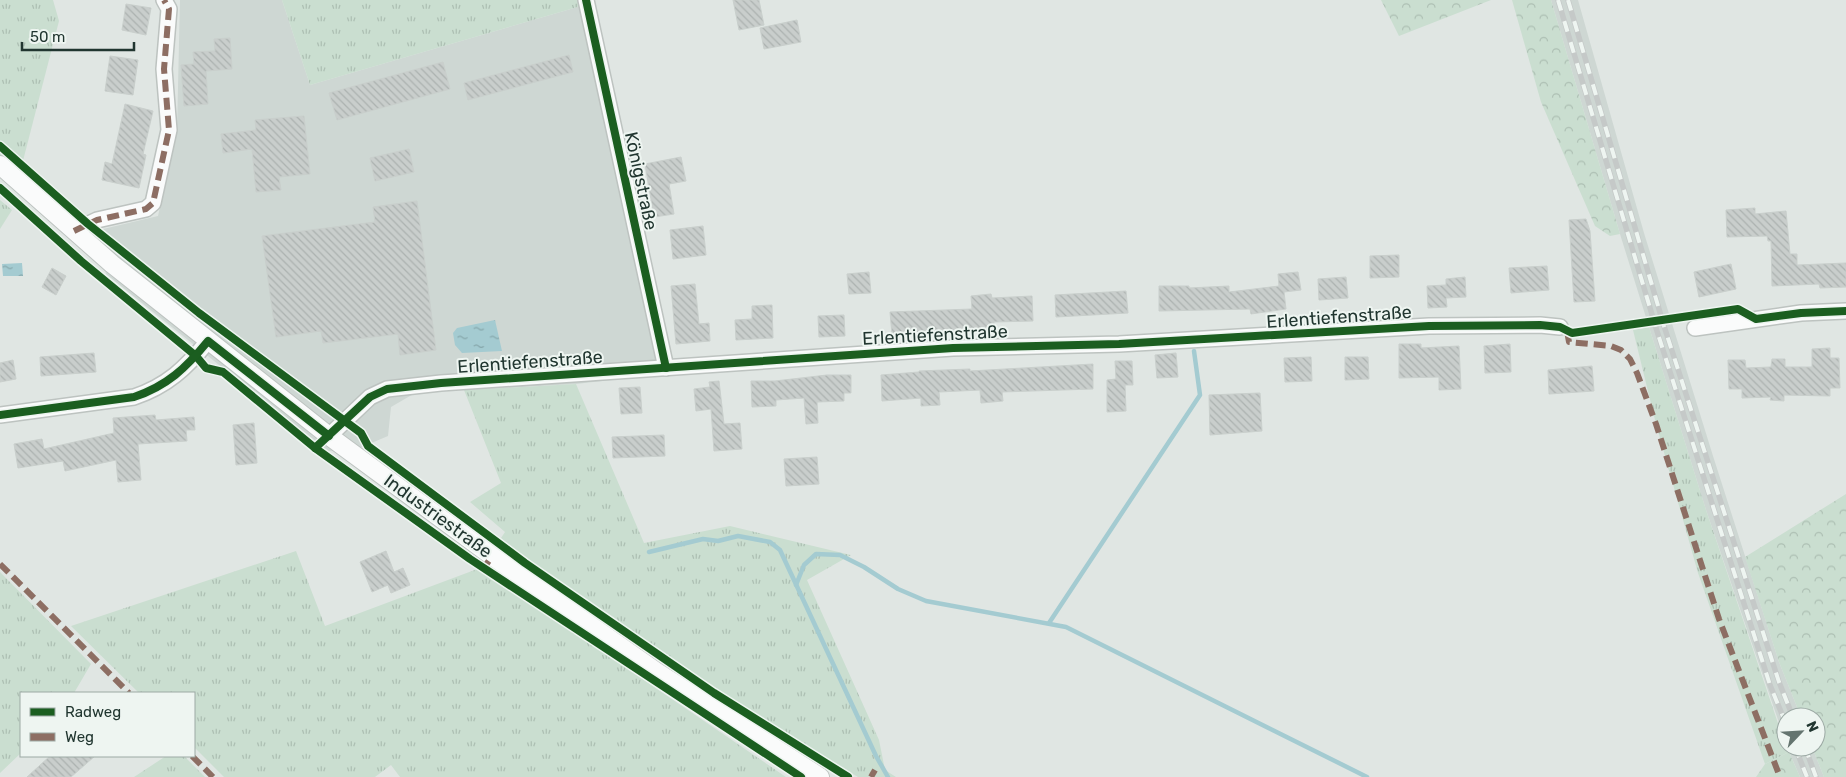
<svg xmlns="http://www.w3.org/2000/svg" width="1846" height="777" font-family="Rubik,sans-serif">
<defs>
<pattern id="grass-tufts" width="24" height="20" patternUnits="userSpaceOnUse" patternTransform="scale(1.25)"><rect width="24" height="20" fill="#caded0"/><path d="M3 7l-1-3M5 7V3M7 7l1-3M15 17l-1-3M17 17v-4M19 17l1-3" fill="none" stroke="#adbfb3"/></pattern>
<pattern id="forest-crowns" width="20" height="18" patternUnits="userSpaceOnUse" patternTransform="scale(1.25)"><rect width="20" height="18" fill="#caded0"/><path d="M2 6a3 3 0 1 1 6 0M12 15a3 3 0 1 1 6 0" fill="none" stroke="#adbfb3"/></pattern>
<pattern id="water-ripples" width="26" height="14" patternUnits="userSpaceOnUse" patternTransform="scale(1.25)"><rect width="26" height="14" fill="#a4cbd1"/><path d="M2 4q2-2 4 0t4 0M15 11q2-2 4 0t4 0" fill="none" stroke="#85a6aa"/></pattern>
<pattern id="building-back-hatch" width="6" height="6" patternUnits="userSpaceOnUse" patternTransform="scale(1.25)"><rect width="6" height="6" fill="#c9cecc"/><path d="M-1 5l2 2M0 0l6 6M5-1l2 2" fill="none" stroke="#acb2b0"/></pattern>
</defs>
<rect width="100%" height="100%" fill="#e0e6e3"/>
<g fill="#ced7d3">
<path d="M180,0H282L310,85L581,6L662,374L576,384L464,390L422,389L391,407L388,436L355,450L326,451L106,274L99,230L158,216L177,130Z"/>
<path d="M1551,0H1578L1644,233L1713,456L1779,662L1801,717H1786V743L1706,510L1620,234Z"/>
<path d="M1787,747H1812L1824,777H1800Z"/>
</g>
<g fill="url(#grass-tufts)">
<path d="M0,0H53L59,21L16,188L0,173Z"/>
<path d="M282,0H579L581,6L310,85Z"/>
<path d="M0,200L12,210L0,229Z"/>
<path d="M1649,327L1706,510L1786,747L1789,752L1765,764L1698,573L1656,424L1633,330Z"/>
<path d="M576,384L644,543L730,526L851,555L807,580L879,740L885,770L896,777H858L773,726L542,572L501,538L505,532L470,502L501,483L464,390Z"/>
<path d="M296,551L325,626L480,568L786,777H400L391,765L375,777H224L194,747V693H139L71,626Z"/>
<path d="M0,572L91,664L74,693H21V753L0,773Z"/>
<path d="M166,756H184L205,777H134Z"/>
</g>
<g fill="url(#forest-crowns)">
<path d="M1381,0H1491L1399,36Z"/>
<path d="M1512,0H1551L1620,234L1610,236L1595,226L1541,102Z"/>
<path d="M1846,494V777H1824L1812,747H1816V717H1801L1779,662L1745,557Z"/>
<path d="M1789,752L1800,777H1756L1765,764Z"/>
</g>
<g fill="url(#water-ripples)">
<path d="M22,263L23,276H3L2,264Z"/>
<path d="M495,320L502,351L462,353L455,345L453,333L457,328Z"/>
</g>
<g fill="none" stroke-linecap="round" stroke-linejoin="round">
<g stroke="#a4cbd1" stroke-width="4.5">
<path d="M649,552L703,539L718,541L738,536L770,542L780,550L876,756L888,777"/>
<path d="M796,585L804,565L816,554L840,555L864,567L898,589L926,601L1066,627L1367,777"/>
<path d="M1049,623L1200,395L1194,351"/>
</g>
</g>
<g fill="url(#building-back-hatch)" stroke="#c9cfcc">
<path d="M733,0H759L764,25L739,30Z"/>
<path d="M126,4L151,8L146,35L122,30Z"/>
<path d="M797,20L801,42L764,49L760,28Z"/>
<path d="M230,38L232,69L206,71L208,104L184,106L181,65L194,64L193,52L215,51L214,39Z"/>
<path d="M569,55L573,72L468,100L464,83Z"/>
<path d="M110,56L138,60L133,95L105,91Z"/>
<path d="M443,62L450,89L337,120L329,93Z"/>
<path d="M125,104L153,111L143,154L146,155L139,188L102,180L105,162L112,164Z"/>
<path d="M304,116L310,174L279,177L281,190L256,192L252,149L223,153L221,134L256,130L255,120Z"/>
<path d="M409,149L414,172L375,181L370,158Z"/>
<path d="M681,157L686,181L669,184L674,214L654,217L645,164Z"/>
<path d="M417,201L436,350L400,355L398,334L323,343L321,331L276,337L262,236L375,222L373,207Z"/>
<path d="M1755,208V214L1786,211L1790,254H1797V265L1846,263V287L1820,288L1819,284L1772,286L1771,241H1768L1767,236L1727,237L1726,210Z"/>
<path d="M1586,219L1590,231L1595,301L1574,302L1569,220Z"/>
<path d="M703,226L706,255L673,259L670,230Z"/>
<path d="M1399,255V277L1370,278V256Z"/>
<path d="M1731,264L1736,289L1699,297L1694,272Z"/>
<path d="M1547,266L1549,290L1511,293L1509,268Z"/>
<path d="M52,268L66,276L56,295L42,287Z"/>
<path d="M869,272L871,293L849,294L847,274Z"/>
<path d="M1298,272L1301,290L1284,292L1286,309L1251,314L1250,309L1159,311V286H1189V288L1229,286V292L1279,286L1278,274Z"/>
<path d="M1346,277L1348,298L1319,300L1318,279Z"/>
<path d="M1465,277L1466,297L1446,298L1447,307L1428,308L1427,286L1446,285V279Z"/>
<path d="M695,284L699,324L709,323L710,341L676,344L671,286Z"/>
<path d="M1126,291L1128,313L1056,317L1055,295Z"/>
<path d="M991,294L992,298L1032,296L1033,321L994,322V328L892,335L890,312L972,309L971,296Z"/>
<path d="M772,305L773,338L736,340L735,320L752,319V306Z"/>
<path d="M844,315L845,336L819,337L818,316Z"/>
<path d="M1399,344H1421V348L1459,346L1461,389L1439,390V377L1399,378Z"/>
<path d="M1510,344L1511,372L1485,373L1484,346Z"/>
<path d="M1830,348V358H1839L1840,388H1830V396L1784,395V401L1770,400L1771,397L1742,398V389H1729L1728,360H1745L1746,368L1771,367L1772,359H1785V367H1812V349Z"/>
<path d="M94,353L96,372L41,376L40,357Z"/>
<path d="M1176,353L1178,377L1157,378L1155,355Z"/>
<path d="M1311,357L1312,381L1285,382L1284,358Z"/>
<path d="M1345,357H1368L1369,379L1345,380Z"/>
<path d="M13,360L16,379L0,382V363Z"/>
<path d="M1115,361H1132L1133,385H1125L1126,411L1107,412V380L1116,379Z"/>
<path d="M1093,364V389L1002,392L1003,401L981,403L980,390L939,392L940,405L921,406V398L882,401L881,375L919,372V371L970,369V371Z"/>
<path d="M1592,366L1594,391L1549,394L1548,370Z"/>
<path d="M827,375H851V393H844V401L817,402L818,423L806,424L804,398L776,400V406L752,407L751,381H775Z"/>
<path d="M719,381L724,424L740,423L742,449L714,451L711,409L696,411L694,389L710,387L709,382Z"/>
<path d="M640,387L642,413L621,414L619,388Z"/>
<path d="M1260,393L1262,431L1210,435L1209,395Z"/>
<path d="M155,415L156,420L194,417L195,430H186L187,441L138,444L141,480L118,482L116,460L65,471L63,461L18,468L14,444L42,439L44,449L114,433L113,418Z"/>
<path d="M254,423L257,463L236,465L233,425Z"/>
<path d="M664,435L665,456L613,458L612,437Z"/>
<path d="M817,457L819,484L786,486L784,459Z"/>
<path d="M386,551L394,572L403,568L410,585L391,593L388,585L372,592L360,562Z"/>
<path d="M50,756H95L71,777H27Z"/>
</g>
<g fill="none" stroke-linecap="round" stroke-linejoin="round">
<defs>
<g id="minor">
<path d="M586,0L666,368"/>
<path d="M74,231L97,220L146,209L153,203L169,130L164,69L169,9L164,0"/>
<path d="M1695,328L1801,313L1846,311"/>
<path d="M0,415L134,397C167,386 186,368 208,341"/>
<path d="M329,436L370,397L387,389L441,383L953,348L1119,344L1429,326L1540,325L1560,327"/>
</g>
<path id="tertiary" d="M0,165L112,264L329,436L492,556L657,672L820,777"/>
</defs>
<use href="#minor" stroke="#bdc3c0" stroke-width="18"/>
<use href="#tertiary" stroke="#bdc3c0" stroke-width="20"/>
<use href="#minor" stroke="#fafbfb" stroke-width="15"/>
<use href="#tertiary" stroke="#fafbfb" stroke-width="18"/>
<defs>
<g id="rail">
<path d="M1558,0L1656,328L1770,685L1786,724"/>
<path d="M1568,0L1664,326L1779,682L1793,717"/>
<path d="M1795,747L1807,777"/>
<path d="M1805,747L1816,777"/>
</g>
</defs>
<use href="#rail" stroke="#c5c9c8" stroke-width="5.5"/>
<use href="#rail" stroke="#eef5f1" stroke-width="4" stroke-dasharray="11" stroke-linecap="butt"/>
<g stroke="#8d6e63" stroke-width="6" stroke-dasharray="12 6" stroke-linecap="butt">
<path d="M74,231L97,220L146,209L153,203L169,130L164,69L169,9L164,0"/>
<path d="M1567,331L1569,342L1611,346L1621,350L1630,359L1637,373L1656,424L1719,619L1780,777"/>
<path d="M0,564L129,693"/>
<path d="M482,571L492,556"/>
<path d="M192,756L213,777"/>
<path d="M871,777L875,770"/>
</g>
<defs>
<g id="cycleway">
<path d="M586,0L666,368"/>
<path d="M0,146L88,224L199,313L361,433L368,446L525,563L714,693L848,777"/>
<path d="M0,188L81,261L196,356L206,368L223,372L315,448L470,559L801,777"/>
<path d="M0,415L134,397C167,386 186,368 208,341L329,436"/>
<path d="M315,448L370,397L387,389L441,383L953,348L1119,344L1429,326L1540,325L1560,327L1572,333L1738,309L1756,319L1801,313L1846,311"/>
</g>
</defs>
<use href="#cycleway" stroke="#eef5f1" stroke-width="11"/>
<use href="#cycleway" stroke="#1b5e20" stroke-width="8"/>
</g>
<g text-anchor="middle" stroke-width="4" stroke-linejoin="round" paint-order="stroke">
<g font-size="18" fill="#213630" stroke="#eef5f1">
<text transform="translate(641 181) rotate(78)" y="6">Königstraße</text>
<text transform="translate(1339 317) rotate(-4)" y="6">Erlentiefenstraße</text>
<text transform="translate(935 335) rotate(-3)" y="6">Erlentiefenstraße</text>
<text transform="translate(530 362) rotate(-4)" y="6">Erlentiefenstraße</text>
<text transform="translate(438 516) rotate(36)" y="6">Industriestraße</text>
</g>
</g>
<rect x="20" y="692" width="175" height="65" fill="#eef5f1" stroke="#9ca9a4"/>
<rect x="30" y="708" width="25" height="8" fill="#1b5e20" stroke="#9ca9a4"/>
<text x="65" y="717" font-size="15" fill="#213630">Radweg</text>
<rect x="30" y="733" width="25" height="8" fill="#8d6e63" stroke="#9ca9a4"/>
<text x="65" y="742" font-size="15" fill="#213630">Weg</text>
<g transform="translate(1801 732) rotate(65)"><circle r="24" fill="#eef5f1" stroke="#9ca9a4"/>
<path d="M0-4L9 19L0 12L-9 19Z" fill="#64746f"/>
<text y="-8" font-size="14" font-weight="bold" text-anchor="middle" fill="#213630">N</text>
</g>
<path d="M22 42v8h112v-8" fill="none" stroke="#213630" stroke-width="2.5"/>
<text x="30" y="42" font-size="15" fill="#213630" stroke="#eef5f1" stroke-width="4" paint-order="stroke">50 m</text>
</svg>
